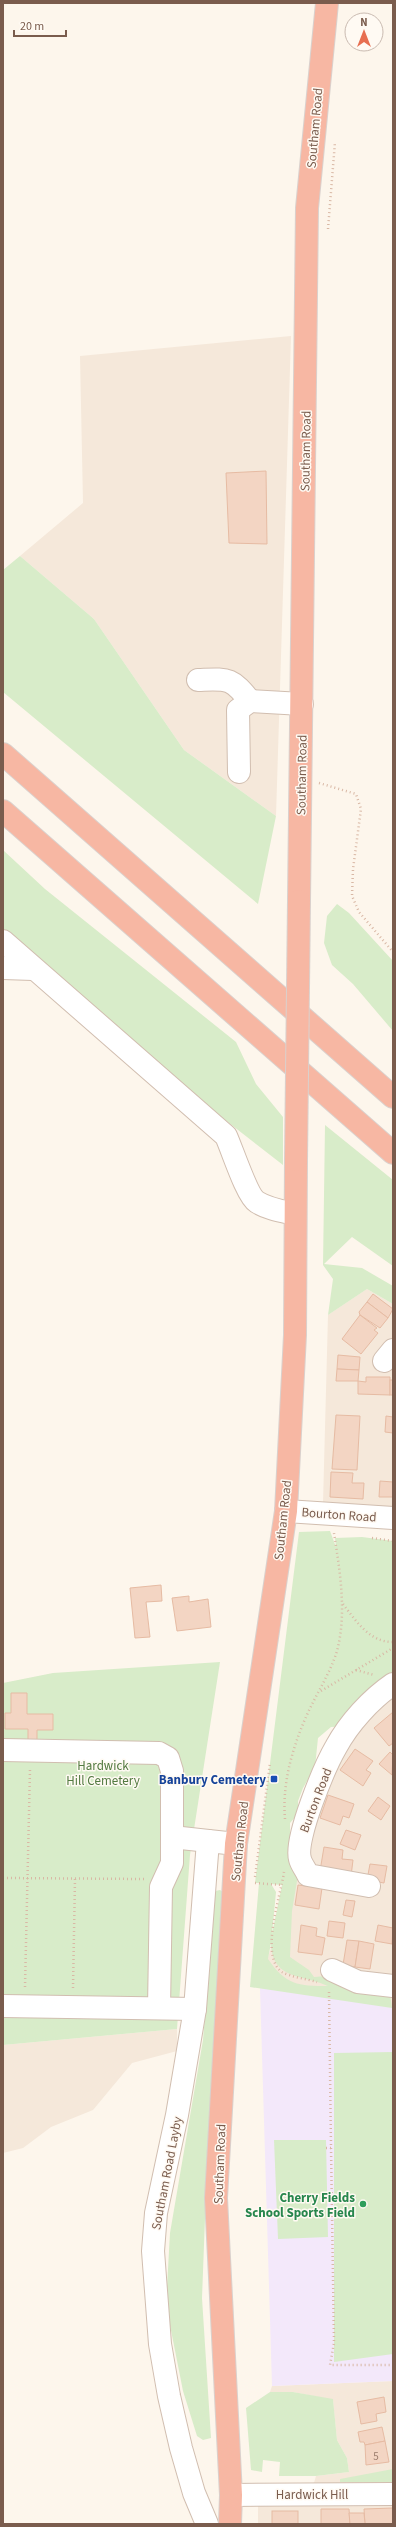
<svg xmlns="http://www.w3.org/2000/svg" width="396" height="2527" font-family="'Source Sans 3',sans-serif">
<rect width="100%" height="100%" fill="#fdf6ec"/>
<g fill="#f5e8da">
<path d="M291,336L276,816L184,750L94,619L20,556L83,503L80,356Z"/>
<path d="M367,1289L393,1304V1513L323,1503L328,1315Z"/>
<path d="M393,1691V2008L260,1988L321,1759Z"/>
<path d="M177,2029V2051L132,2063L93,2110L51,2127L23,2148L3,2153V2045Z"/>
<path d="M393,2381V2524H258V2502L308,2503L316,2476L349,2472L347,2458L337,2440L333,2400L293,2392H270L272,2386Z"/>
</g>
<path fill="#f3e8fa" d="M260,1988L393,2007V2381L272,2386Z"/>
<g fill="#d8ecc9" fill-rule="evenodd">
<path d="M20,556L94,619L184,750L276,816L258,904L3,692V570Z"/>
<path d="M3,850L45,889L236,1042L256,1084L283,1117V1165L197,1098L3,931Z"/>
<path d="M337,904L349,913L393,961V1031L353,984L332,965L324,943L327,916Z"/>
<path d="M325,1125L393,1180V1266L352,1237L324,1264L362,1268L393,1286V1304L367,1289L328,1315L333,1279L323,1265Z"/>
<path d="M330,1531L336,1547L335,1538L362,1537L393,1541V1683L350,1726L331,1727L318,1738L315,1767L303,1788L298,1801V1814L290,1823V1844L298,1875L292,1911L290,1957L309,1970L314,1977L327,1976L390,1993L392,2008L250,1987L259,1883H255L299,1532ZM271,1884L282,1885L272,1934L276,1892ZM271,1943C272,1980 302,1974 328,1986C298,1986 286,1985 268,1959Z"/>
<path d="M220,1662L190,1855L177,2029L3,2045V1683L53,1673Z"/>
<path d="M220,1890L227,1895L206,2192L202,2298L211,2438L203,2440L197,2436L183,2391L166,2305L170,2233L203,2040L215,1891Z"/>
<path d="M393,2052V2354L334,2362V2053Z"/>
<path d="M274,2140H326L328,2237L278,2239Z"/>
<path d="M270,2392H293L333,2399L337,2440L347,2458L349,2472L316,2476H279L280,2462L263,2460L262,2472L251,2470L246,2408Z"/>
<path d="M393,2469V2482H340V2479Z"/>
</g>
<g fill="#f3d5c3" stroke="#e6bba3">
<path d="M266,471L267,544L229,543L226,473Z"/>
<path d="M373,1294L393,1309L388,1318L367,1302Z"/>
<path d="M367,1302L388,1318L380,1328L360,1315L359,1312Z"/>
<path d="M360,1315L377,1328L374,1330L378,1333L361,1354L342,1339Z"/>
<path d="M338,1355L360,1357L359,1370L337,1369Z"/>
<path d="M337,1369L359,1370L358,1381H336Z"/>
<path d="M366,1377H390V1395L358,1394V1381L366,1382Z"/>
<rect x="390" y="1380" width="3" height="15"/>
<path d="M336,1415L360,1416L357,1470L332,1469Z"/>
<path d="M386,1416L393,1417V1433L385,1432Z"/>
<path d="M331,1472L353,1473L352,1483H364L363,1499L330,1497Z"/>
<path d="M380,1481L393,1482V1497H379Z"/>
<path d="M161,1585L162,1601L146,1602L150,1637L135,1638L130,1588Z"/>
<path d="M189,1596V1602L208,1599L211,1627L177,1631L172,1598Z"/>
<path d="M11,1693H27V1714H53V1730H37V1740H28V1729H5V1713H11Z"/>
<path d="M393,1712V1743L389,1746L374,1728Z"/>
<path d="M355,1749L373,1761L366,1770L371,1773L363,1786L340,1770Z"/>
<path d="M390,1752L393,1755L392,1775L379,1764Z"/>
<path d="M328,1795L354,1804L349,1818L343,1816L340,1825L320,1818Z"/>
<path d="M378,1797L390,1806L381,1820L368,1811Z"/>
<path d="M346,1830L361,1835L355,1850L340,1844Z"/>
<path d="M324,1847L343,1850L342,1859L353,1860L351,1876L320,1871Z"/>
<path d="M370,1864L387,1866L384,1883L367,1880Z"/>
<path d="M298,1885L322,1888L319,1909L295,1905Z"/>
<path d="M346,1900L355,1901L352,1917L343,1915Z"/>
<path d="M329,1921L345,1923L343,1938L327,1936Z"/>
<path d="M301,1925L317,1928L316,1936L325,1938L322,1955L298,1952Z"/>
<path d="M378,1925L393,1928L392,1944L375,1941Z"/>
<path d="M347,1940L359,1941L355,1967L343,1965Z"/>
<path d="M359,1941L374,1944L370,1969L355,1967Z"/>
<path d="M384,2397L386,2412L376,2414L377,2421L361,2424L357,2402Z"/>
<path d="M382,2427L385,2441L365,2445L364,2442H360L358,2432Z"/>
<path d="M385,2441L389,2462L366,2465L365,2445Z"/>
<path d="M393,2508V2524H365L364,2509Z"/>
<path d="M321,2509H349L350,2524H321Z"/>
<rect x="272" y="2511" width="26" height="13"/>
<path d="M349,2513H364L365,2524H350Z"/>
</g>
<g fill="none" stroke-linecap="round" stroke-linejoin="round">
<defs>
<g id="minor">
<path d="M198,680C228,679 231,677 250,701"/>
<path d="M239,772L238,710L250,701L302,704"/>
<path d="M3,941L226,1136C232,1149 247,1196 257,1202C268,1209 282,1211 295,1214"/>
<path d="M3,968L33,969"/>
<path d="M384,1361L393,1350"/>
<path d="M286,1511L393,1518"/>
<path d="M3,1750L159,1753L168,1758L172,1771V1863L161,1887L159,2008"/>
<path d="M172,1837L236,1844"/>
<path d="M369,1886L308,1875C306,1870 301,1864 300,1859C294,1839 325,1766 336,1747C349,1723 371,1699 393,1684"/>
<path d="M332,1970L358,1982L393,1986"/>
<path d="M3,2006L195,2009"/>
<path d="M231,2495L393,2494"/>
<path d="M207,2524L194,2493L181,2448L169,2396L160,2344L153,2251L156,2213L177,2115L195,2009L208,1841"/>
</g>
<g id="highway">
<path d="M3,754L393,1097"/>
<path d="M3,811L393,1153"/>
<path d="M299,901L307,208L327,3"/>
<path d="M230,2524L231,2495L216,2198L236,1844L286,1511L295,1335L296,1160"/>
</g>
</defs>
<use href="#minor" stroke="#d1beb0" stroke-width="24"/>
<use href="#highway" stroke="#dad1cd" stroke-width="24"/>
<g stroke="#d9b8a5" stroke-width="2.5" stroke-dasharray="1 3" stroke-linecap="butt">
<path d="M328,229L335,142"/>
<path d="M319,783L356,794L361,809L353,869L352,896L359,912L393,952"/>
<path d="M372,1538L393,1541"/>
<path d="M343,1604C356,1621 369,1642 393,1642"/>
<path d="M356,1670L374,1675"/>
<path d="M321,1691L393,1648"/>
<path d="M285,1819C282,1784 292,1749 306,1717C316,1694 330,1674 337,1651C347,1613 340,1572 334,1533"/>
<path d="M284,1872C281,1895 259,1956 282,1972C291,1977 307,1979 317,1982"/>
<path d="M255,1877L270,1763"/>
<path d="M3,1878L144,1879"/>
<path d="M255,1883L282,1885"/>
<path d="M25,1987L30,1769"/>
<path d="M73,1988L75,1879"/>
<path d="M326,2148H331L329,1991"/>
<path d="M331,2148L334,2343L330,2365H393"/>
</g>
<use href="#minor" stroke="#fff" stroke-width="22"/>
<use href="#highway" stroke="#f7b7a3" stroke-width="22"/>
<defs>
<path id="highway-bridge" d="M296,1160L299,901"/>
</defs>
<use href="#highway-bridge" stroke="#dad1cd" stroke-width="24" stroke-linecap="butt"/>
<use href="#highway-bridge" stroke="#f7b7a3" stroke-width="22"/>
</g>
<rect fill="#1a4fb4" stroke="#fffaf3" stroke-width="1.5" x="270" y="1775" width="8" height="8" rx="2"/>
<circle fill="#2e9e5b" stroke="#fffaf3" stroke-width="1.5" cx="363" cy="2204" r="4"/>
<g text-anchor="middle" stroke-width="3" stroke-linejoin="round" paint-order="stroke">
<g font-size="11" fill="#987a6a">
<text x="376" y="2460">5</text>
</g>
<g font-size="13" fill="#7a5c4d" stroke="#fffaf3">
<text transform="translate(314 128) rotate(-85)" y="5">Southam Road</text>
<text transform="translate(305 451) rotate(-89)" y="5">Southam Road</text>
<text transform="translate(301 775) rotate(-89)" y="5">Southam Road</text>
<text transform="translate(339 1514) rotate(4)" y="5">Bourton Road</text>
<text transform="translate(282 1520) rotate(-84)" y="5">Southam Road</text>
<text transform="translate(315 1800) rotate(-69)" y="5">Burton Road</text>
<text transform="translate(239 1841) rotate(-84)" y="5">Southam Road</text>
<text transform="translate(219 2164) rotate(-88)" y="5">Southam Road</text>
<text transform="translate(166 2173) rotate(-79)" y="5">Southam Road Layby</text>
<text x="312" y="2499">Hardwick Hill</text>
</g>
<g font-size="13" fill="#537a41" stroke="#fffaf3">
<text x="103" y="1770">Hardwick<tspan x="103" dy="15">Hill Cemetery</tspan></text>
</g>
<g font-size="13" font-weight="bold" fill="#164399" stroke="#fffaf3" text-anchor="end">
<text x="266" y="1784">Banbury Cemetery</text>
</g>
<g font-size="13" font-weight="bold" fill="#27864d" stroke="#fffaf3" text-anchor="end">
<text x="355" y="2202">Cherry Fields<tspan x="355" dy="15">School Sports Field</tspan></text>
</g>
</g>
<rect width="396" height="2527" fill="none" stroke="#7a5c4d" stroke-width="8"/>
<g transform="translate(364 32)"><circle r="19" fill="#fffaf3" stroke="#cabbb1"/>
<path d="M0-3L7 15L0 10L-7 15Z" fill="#e76f51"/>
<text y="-6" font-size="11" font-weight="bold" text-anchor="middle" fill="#7a5c4d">N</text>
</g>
<path d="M14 30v6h52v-6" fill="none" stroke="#7a5c4d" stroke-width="2"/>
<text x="20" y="30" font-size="12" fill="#7a5c4d" stroke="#fffaf3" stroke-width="3" paint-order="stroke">20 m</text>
</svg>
